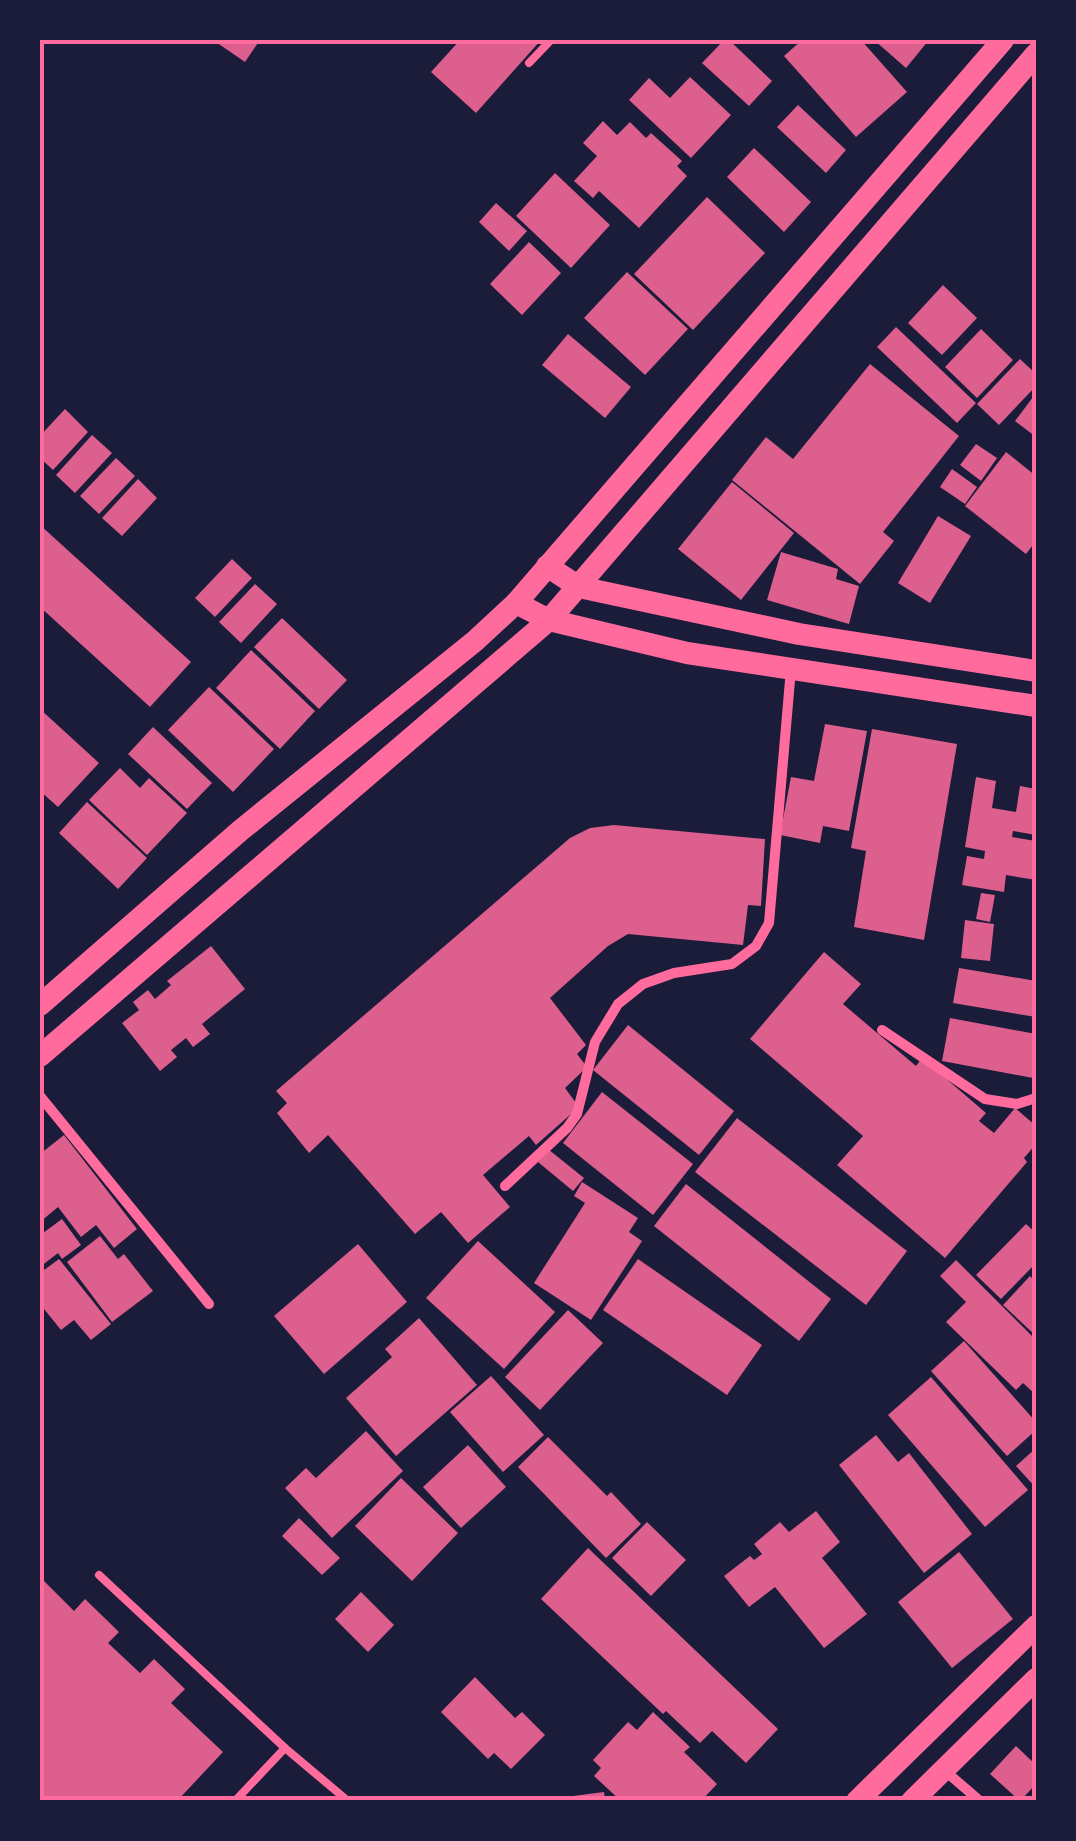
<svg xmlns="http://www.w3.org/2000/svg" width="1076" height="1841" font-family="'DM Sans',sans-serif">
<rect width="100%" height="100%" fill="#1b1b3a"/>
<g fill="#dd5f8e">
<path d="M213,40H260L245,62Z"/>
<path d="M460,40H541L476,113L431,72Z"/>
<path d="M724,40H729L772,81L749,106L702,63Z"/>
<path d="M802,40H861L907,92L856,137L784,56Z"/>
<path d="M874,40H929L906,68Z"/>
<path d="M690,77L731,115L691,158L629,100L649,78L670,98Z"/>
<path d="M798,105L846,150L826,173L777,127Z"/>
<path d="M603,121L617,135L630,122L646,138L651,133L682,161L677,166L687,176L639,228L599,191L593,198L574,181L597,156L583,143Z"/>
<path d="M754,148L811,202L784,232L727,177Z"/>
<path d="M555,173L610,225L571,268L516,216Z"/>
<path d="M707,197L765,253L693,330L634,274Z"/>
<path d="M496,203L527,231L509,251L479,222Z"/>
<path d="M529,242L561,273L522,315L490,284Z"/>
<path d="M627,272L688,329L645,375L584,318Z"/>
<path d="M943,285L977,318L942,355L908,323Z"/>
<path d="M896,327L976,403L957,423L877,347Z"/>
<path d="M981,329L1013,360L977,398L945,367Z"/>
<path d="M568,334L631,387L605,418L542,365Z"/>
<path d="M1020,359L1036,374V386L999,425L977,404Z"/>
<path d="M870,364L959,436L883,532L894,541L860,584L732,480L766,437L793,459Z"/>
<path d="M1036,393V437L1015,421Z"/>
<path d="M65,409L88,432L53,470L40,458V436Z"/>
<path d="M92,435L112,453L75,493L56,475Z"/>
<path d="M976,444L997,458L981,481L960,465Z"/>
<path d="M1006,452L1036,476V541L1026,554L965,506Z"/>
<path d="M116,458L135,476L99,514L80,496Z"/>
<path d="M952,469L977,487L965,504L940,487Z"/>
<path d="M138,479L157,498L122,536L102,518Z"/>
<path d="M732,482L794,533L741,600L678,549Z"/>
<path d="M938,516L971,536L930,603L898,583Z"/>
<path d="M40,525L191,662L150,707L40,607Z"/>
<path d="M781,552L838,569L836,579L859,586L849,624L767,600Z"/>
<path d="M232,559L252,578L215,617L195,598Z"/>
<path d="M255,584L277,604L241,643L219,622Z"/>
<path d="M282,618L347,680L319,709L254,647Z"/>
<path d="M251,650L315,711L280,749L216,688Z"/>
<path d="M209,687L274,749L233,792L168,730Z"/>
<path d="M40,709L99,763L58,807L40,791Z"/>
<path d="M825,724L867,731L849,831L823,826L820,843L780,835L791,777L814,781Z"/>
<path d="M153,727L212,783L187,809L128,754Z"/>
<path d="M872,729L957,744L924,940L854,927L866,851L851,848Z"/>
<path d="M120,768L140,788L149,778L187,813L147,855L89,800Z"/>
<path d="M976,777L996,781L992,808L1016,812L1020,786L1036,789V835L1013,831L1012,837L1036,841V880L1006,875L1004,892L962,885L967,856L984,859L985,851L965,847Z"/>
<path d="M87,802L147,858L118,889L59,833Z"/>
<path d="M614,825L765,839L761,906L748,905L743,945L628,934L608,946L550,998L586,1045L577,1054L587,1067L565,1088L579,1107L536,1145L529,1136L483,1175L510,1207L468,1243L441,1212L415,1234L328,1135L309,1153L277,1113L287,1103L276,1091L570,838L590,828Z"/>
<path d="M981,893L995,895L990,922L976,919Z"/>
<path d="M965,920L994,924L990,961L961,958Z"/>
<path d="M211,946L245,989L202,1024L210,1034L193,1047L186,1038L171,1050L177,1057L160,1071L122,1023L139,1010L133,1002L148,990L155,999L171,985L167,981Z"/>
<path d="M824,952L861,984L843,1004L916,1066L922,1058L986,1113L979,1121L994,1133L1015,1108L1036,1126V1144L1024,1158L1027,1162L945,1258L837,1165L863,1136L750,1039Z"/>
<path d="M959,968L1036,981V1017L953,1003Z"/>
<path d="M950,1018L1036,1034L1033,1078L942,1061Z"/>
<path d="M628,1025L734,1111L699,1155L593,1070Z"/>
<path d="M602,1092L693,1164L653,1215L563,1143Z"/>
<path d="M737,1118L907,1251L866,1305L695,1172Z"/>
<path d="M64,1135L137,1229L114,1248L96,1225L81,1237L58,1207L40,1222V1154Z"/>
<path d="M548,1149L584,1178L573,1191L538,1162Z"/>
<path d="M582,1182L638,1218L629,1232L642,1241L591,1320L534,1283L585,1203L574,1196Z"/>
<path d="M686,1184L831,1299L799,1341L654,1226Z"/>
<path d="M62,1219L81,1245L62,1259L58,1253L40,1267V1229L43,1233Z"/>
<path d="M1026,1224L1036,1233V1263L1001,1299L976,1275Z"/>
<path d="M100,1236L118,1259L124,1254L153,1291L112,1322L67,1262Z"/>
<path d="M478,1241L555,1312L504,1369L426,1298Z"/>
<path d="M358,1244L407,1302L324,1374L274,1316Z"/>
<path d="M59,1259L111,1324L91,1340L74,1320L61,1330L40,1304V1273Z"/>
<path d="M638,1259L762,1345L727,1395L603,1310Z"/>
<path d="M956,1260L1036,1340V1395L1023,1383L1016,1390L946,1322L966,1302L940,1276Z"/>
<path d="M1030,1276L1036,1282V1336L1003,1305Z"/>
<path d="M568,1310L603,1343L540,1410L505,1377Z"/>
<path d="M419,1318L477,1385L396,1456L346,1398L392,1357L385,1349Z"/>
<path d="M964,1341L1036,1422V1430L1007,1456L931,1371Z"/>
<path d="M491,1376L544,1435L503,1472L450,1412Z"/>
<path d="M931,1377L1028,1490L985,1527L888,1415Z"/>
<path d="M366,1431L403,1471L332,1538L285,1488L306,1468L316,1478Z"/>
<path d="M876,1435L898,1462L909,1453L972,1534L924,1573L839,1465Z"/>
<path d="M548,1437L607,1496L611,1492L641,1524L606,1558L518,1467Z"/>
<path d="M468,1445L506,1487L461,1528L423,1487Z"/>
<path d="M1036,1448V1488L1016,1466Z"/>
<path d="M401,1478L458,1533L412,1581L355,1526Z"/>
<path d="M816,1511L840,1542L822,1558L867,1614L824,1648L775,1587L749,1607L724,1576L750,1556L754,1560L762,1554L754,1544L780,1522L789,1532Z"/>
<path d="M299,1518L340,1558L322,1575L282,1536Z"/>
<path d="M647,1522L686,1560L651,1596L612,1558Z"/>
<path d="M588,1548L778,1729L746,1763L712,1731L700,1743L666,1711L663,1714L541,1599Z"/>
<path d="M959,1552L1013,1619L952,1668L898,1602Z"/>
<path d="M40,1577L74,1611L85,1599L119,1632L108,1643L140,1673L154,1659L185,1689L171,1703L223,1752L177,1801H40Z"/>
<path d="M361,1592L394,1625L368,1652L335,1619Z"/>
<path d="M475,1677L515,1718L522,1712L545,1735L511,1769L494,1753L488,1759L441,1712Z"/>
<path d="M653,1712L690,1747L684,1752L717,1784L701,1801H648L644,1798L641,1801H621L594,1776L601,1768L593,1760L628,1722L637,1730Z"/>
<path d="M1016,1746L1036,1765V1784L1020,1801L990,1774Z"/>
<path d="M604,1792L605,1801H574L573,1796Z"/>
</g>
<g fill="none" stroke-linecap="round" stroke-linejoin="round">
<g stroke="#ff6b9d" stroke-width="8">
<path d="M529,63L551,40"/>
<path d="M99,1575L285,1748L348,1801"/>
<path d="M235,1801L285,1748"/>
</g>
<g stroke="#ff6b9d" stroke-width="10">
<path d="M882,1030L985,1099L1017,1104L1036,1098"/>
<path d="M40,1096L209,1304"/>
<path d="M505,1186L567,1128L577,1114L595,1042L618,1004L643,984L674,973L732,964L756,946L769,923L791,669"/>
<path d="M944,1770L980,1801"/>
</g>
<g stroke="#ff6b9d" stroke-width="22">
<path d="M547,566L579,587L799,634L1036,671"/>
<path d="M516,603L549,620L687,653L1036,706"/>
<path d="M40,1005L241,830L475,641L516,603L1003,40"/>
<path d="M40,1056L549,620L1036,54"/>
<path d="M857,1801L1036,1626"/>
<path d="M912,1801L1036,1679"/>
</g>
</g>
<rect width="1076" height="1841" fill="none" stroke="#1b1b3a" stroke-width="85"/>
<rect x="42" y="42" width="992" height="1756" fill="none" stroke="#ff6b9d" stroke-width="4"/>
</svg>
